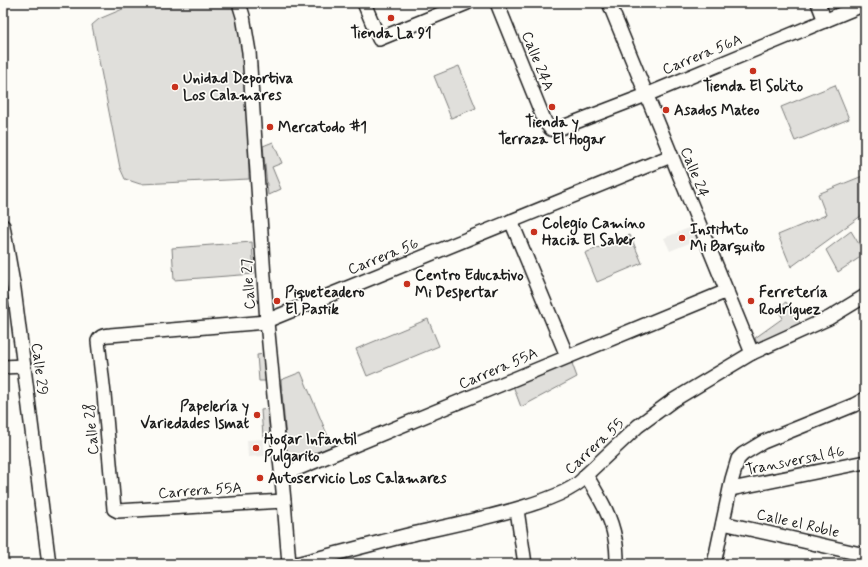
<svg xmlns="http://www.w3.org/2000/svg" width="868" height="567" font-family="Mynerve,sans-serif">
<rect width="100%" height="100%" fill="#fdfcf7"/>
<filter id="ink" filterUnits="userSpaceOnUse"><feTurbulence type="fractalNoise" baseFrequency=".025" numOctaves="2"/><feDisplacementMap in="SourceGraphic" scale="8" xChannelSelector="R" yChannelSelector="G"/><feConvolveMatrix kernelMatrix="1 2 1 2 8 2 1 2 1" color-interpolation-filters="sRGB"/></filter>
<g filter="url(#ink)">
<g fill="#eeede9">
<path d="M694,226L699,239L670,251L664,238Z"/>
<path d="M263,439L265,456L248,457L247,440Z"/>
</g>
<g fill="#e0dfdb" stroke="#7e7e7c">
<path d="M137,3H232L236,11L240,34L247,95L249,179L140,184L125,179L120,168L92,25L99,19Z"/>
<path d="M459,66L476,108L451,118L434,76Z"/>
<path d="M835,85L849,119L795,141L781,107Z"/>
<path d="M273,142L282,163L272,167L281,189L268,195L263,146Z"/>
<path d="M865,175V213L791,267L778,235L826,215L818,194Z"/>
<path d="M851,231L865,254L838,272L826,250Z"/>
<path d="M630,235L642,263L597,282L585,253Z"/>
<path d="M252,242L254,274L174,280L172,248Z"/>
<path d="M786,302L801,324L757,344L755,338L783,318L776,308Z"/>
<path d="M428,319L439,346L367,376L356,349Z"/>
<path d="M264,354L266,381H259L257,355Z"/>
<path d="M570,358L577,377L521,407L512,383Z"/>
<path d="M301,372L332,446L288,464L281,380Z"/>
<path d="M268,409L270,436H263L261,410Z"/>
</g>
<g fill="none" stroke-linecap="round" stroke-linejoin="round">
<defs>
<g id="minor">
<path d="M239,3L243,16L249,52L267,322L284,501L289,564"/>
<path d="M364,3L379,39L467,3"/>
<path d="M497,3L545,122L551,129L555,130L646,95L865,4"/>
<path d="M609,3L752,353"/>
<path d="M818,3L825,21"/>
<path d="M511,221L567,356"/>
<path d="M3,226L14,289L49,564"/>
<path d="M3,367L24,366"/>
<path d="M282,475L727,291"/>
<path d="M586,475C598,495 611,515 615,539C617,547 617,556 617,564"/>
<path d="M731,489L865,462"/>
<path d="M284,501L118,511L114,509L104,394L98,341C100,336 104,335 110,335L267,322L271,319L671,156"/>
<path d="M517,510L525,564"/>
<path d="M723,523L865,555"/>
<path d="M296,564C332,555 368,545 404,536C439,527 570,504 586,475L638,426L672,401L752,353L829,318L865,296"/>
<path d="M714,564L732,479L738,459L743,454L763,442L854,405L865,399"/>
</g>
</defs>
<use href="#minor" stroke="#1c1c1c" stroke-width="16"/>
<use href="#minor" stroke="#fdfcf7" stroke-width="13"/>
</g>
</g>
<g fill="#c8321e" stroke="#fdfcf7" stroke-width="1.5">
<circle cx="391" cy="18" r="4"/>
<circle cx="753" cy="71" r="4"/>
<circle cx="175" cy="87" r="4"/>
<circle cx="552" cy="107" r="4"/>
<circle cx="666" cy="110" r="4"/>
<circle cx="270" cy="127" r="4"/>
<circle cx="534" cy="232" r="4"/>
<circle cx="682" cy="238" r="4"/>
<circle cx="407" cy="284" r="4"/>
<circle cx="277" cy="301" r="4"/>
<circle cx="751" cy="301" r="4"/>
<circle cx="257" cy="415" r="4"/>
<circle cx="256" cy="448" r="4"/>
<circle cx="260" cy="478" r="4"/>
</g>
<g text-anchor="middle" stroke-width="3.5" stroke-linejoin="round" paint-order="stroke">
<g font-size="15" font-weight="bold" fill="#1c1c1c" stroke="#fdfcf7" text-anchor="start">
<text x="391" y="38" text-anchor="middle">Tienda La 91</text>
<text x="183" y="83">Unidad Deportiva<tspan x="183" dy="17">Los Calamares</tspan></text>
<text x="753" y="91" text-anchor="middle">Tienda El Solito</text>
<text x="674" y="115">Asados Mateo</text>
<text x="552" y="127" text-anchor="middle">Tienda y<tspan x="552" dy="17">Terraza El Hogar</tspan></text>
<text x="278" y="132">Mercatodo #1</text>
<text x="542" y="228">Colegio Camino<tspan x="542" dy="17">Hacia El Saber</tspan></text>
<text x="690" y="234">Instituto<tspan x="690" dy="17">Mi Barquito</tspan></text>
<text x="415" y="280">Centro Educativo<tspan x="415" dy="17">Mi Despertar</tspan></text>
<text x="285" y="297">Piqueteadero<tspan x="285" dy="17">El Pastik</tspan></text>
<text x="759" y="297">Ferretería<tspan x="759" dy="17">Rodríguez</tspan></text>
<text x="249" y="411" text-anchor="end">Papelería y<tspan x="249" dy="17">Variedades Ismat</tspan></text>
<text x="264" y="444">Hogar Infantil<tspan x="264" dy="17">Pulgarito</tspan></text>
<text x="268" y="483">Autoservicio Los Calamares</text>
</g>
<g font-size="15" fill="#1c1c1c" stroke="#fdfcf7">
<text transform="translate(702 54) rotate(-22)" y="5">Carrera 56A</text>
<text transform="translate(538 61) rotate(68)" y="5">Calle 24A</text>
<text transform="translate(695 172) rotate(68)" y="5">Calle 24</text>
<text transform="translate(383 256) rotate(-22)" y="5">Carrera 56</text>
<text transform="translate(248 284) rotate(-94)" y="5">Calle 27</text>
<text transform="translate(498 368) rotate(-23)" y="5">Carrera 55A</text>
<text transform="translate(40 369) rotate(83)" y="5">Calle 29</text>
<text transform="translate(91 429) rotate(-95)" y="5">Calle 28</text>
<text transform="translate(594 446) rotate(-43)" y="5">Carrera 55</text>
<text transform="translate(795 460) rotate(-11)" y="5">Transversal 46</text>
<text transform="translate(200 490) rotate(-4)" y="5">Carrera 55A</text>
<text transform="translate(798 523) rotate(13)" y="5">Calle el Roble</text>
</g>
</g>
<rect width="868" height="567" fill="none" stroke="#fdfcf7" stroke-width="16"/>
<rect x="8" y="8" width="852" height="551" fill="none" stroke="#1c1c1c" stroke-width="1.5" filter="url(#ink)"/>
</svg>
